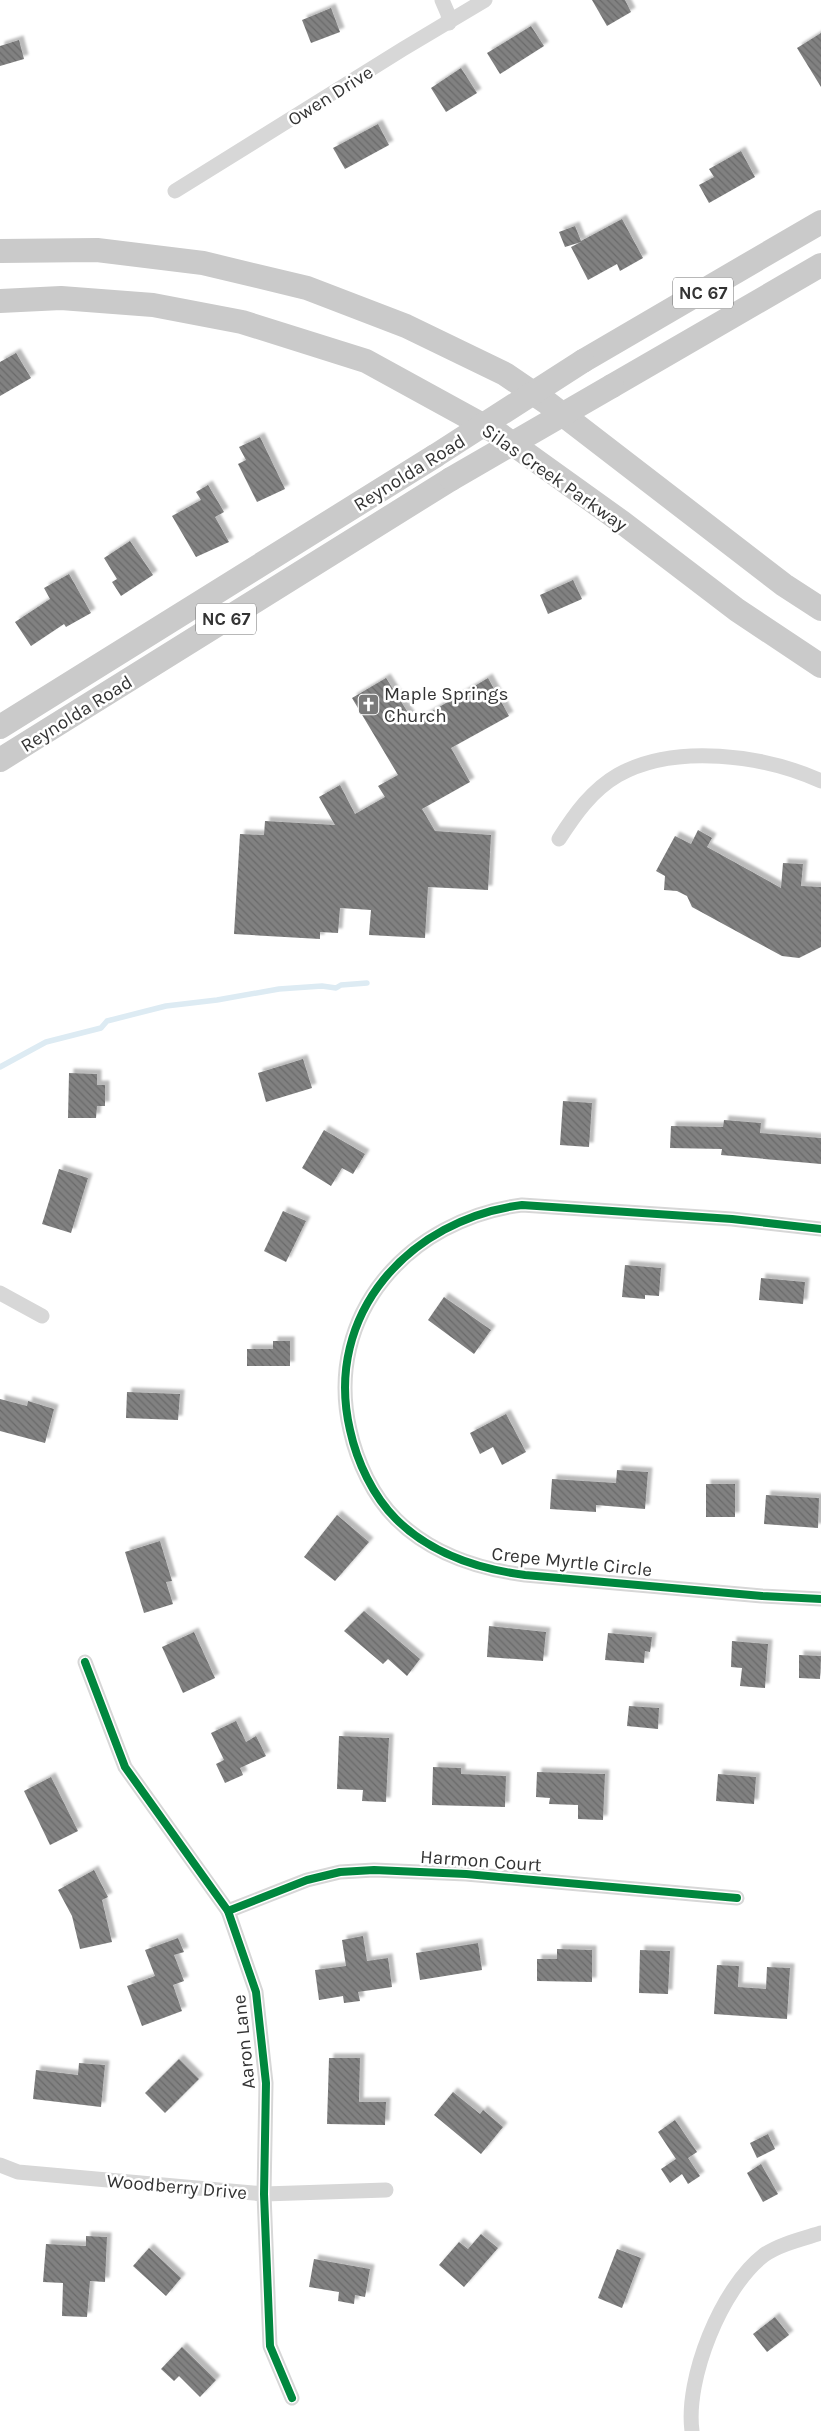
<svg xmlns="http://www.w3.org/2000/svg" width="821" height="2431" font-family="Karla,sans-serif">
<defs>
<pattern id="building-back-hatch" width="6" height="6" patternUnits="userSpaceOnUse" patternTransform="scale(1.25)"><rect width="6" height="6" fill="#818181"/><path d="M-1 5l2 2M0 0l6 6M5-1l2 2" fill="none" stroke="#6a6a6a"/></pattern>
<filter id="shadow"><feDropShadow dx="4.5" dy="-4.5" stdDeviation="1" flood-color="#0004"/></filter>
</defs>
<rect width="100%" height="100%" fill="#fff"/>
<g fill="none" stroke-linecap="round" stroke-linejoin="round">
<path stroke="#ddebf3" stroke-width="5.5" d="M0,1067L46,1042L101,1028L107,1021L166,1006L217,1000L279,989L322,986L336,988L341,985L367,983"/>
</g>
<g fill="url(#building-back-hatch)" filter="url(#shadow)">
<path d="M592,0H625L631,12L607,26Z"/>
<path d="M331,8L340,32L311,43L302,20Z"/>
<path d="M531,26L544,46L500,74L487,53Z"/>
<path d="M821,33V87L797,48Z"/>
<path d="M19,40L24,59L0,66V46Z"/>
<path d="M461,68L477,93L446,112L431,88Z"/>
<path d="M378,124L389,145L345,169L333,148Z"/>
<path d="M741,151L755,177L709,203L699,185L714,177L709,169Z"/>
<path d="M622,219L643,258L620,271L617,264L588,280L571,247L581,242L565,247L559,232L575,226L581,241Z"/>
<path d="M16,353L31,378L0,396V362Z"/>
<path d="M260,437L285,489L257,502L238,464L246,460L239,447Z"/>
<path d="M208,485L224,512L215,517L229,542L196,557L172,516L201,500L196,492Z"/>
<path d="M130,541L153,575L121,596L112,582L117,579L104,558Z"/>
<path d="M69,574L91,613L66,627L64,624L31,646L15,622L50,599L44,588Z"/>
<path d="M573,580L582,599L548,614L540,595Z"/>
<path d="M386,678L414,722L488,678L509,716L451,748L470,782L422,809L435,831L491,835L488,890L428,887L425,938L369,935L371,910L340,908L338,933L320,932V939L234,934L240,834L264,835L265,821L335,825L319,797L340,785L355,814L385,797L378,786L398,775L352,698Z"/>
<path d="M698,830L712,838L707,847L781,888L783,863L803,864L801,886L821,887V947L799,958L782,956L692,907L687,896L677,891L664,890L665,876L656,871L675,836L691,844Z"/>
<path d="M303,1059L312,1088L266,1102L258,1073Z"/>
<path d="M69,1073L97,1074V1085H105V1106H97L96,1118H68Z"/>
<path d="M563,1101L592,1103L589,1147L560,1145Z"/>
<path d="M724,1120L761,1123L760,1133L821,1138V1164L721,1155L722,1149L670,1148L671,1126L723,1127Z"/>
<path d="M324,1130L365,1154L353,1174L342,1168L331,1186L302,1168Z"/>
<path d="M59,1169L88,1178L71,1233L42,1224Z"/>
<path d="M283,1211L306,1221L286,1262L264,1251Z"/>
<path d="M625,1265L661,1268L659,1296L645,1295V1299L622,1297Z"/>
<path d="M761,1278L805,1282L803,1304L759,1300Z"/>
<path d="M444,1297L491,1330L474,1354L428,1320Z"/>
<path d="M273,1341H290V1366H247V1349H273Z"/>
<path d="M127,1392L180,1394L178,1420L126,1418Z"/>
<path d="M0,1399L27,1406L28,1401L54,1409L45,1443L0,1431Z"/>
<path d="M506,1414L526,1452L502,1465L493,1447L480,1454L470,1433Z"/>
<path d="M617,1470L648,1472L645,1509L596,1505V1512L550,1509L552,1479L616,1483Z"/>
<rect x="706" y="1484" width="29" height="33"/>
<path d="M766,1495L819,1498L818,1528L764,1524Z"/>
<path d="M337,1515L369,1542L335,1581L304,1557Z"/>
<path d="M160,1541L172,1581L166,1582L173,1604L144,1613L125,1552Z"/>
<path d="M364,1611L420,1659L407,1676L388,1659L383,1664L344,1631Z"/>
<path d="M489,1626L546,1632L543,1661L487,1657Z"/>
<path d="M194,1632L215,1678L183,1693L162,1647Z"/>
<path d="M608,1633L652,1637L650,1652L645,1651L644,1663L605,1660Z"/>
<path d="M732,1641L768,1644L765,1688L740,1686L742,1668L731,1667Z"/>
<path d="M799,1655L821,1656L820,1679L799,1678Z"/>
<path d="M629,1706L659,1708L658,1729L627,1726Z"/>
<path d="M236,1721L246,1742L256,1736L266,1756L240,1768L243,1775L225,1783L216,1764L224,1760L211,1733Z"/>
<path d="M339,1736L389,1738L386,1802L362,1801L363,1790L337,1789Z"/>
<path d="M433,1767L461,1768V1774L506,1776L505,1807L432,1805Z"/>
<path d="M537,1772L605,1774L603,1820L578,1819V1805L549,1804L550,1798L536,1797Z"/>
<path d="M718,1774L756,1777L754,1804L716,1801Z"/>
<path d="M51,1777L78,1831L50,1845L24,1791Z"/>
<path d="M94,1870L108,1897L102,1900L112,1942L80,1949L72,1916L58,1890Z"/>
<path d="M363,1936L367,1961L388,1958L392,1987L358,1992L360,2001L344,2003L343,1996L319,2000L315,1970L346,1966L342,1940Z"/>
<path d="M178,1938L184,1952L174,1955L184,1981L173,1985L182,2011L142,2026L127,1986L155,1976L145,1950Z"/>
<path d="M478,1943L482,1970L420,1980L416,1953Z"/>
<path d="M557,1949L592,1950V1982L537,1981V1959H557Z"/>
<path d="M640,1950L670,1951L668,1994L639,1993Z"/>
<path d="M717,1965L739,1966L738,1987L766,1989L767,1967L790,1968L787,2019L714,2014Z"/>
<path d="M329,2058H360L359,2102H386L385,2125L327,2124Z"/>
<path d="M179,2059L199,2079L165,2113L145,2093Z"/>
<path d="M79,2063L105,2065L101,2107L33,2099L36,2070L78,2075Z"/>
<path d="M453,2092L480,2114L483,2110L503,2127L481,2154L434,2115Z"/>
<path d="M675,2120L697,2152L688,2158L700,2176L688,2184L682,2174L670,2183L661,2169L676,2159L658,2132Z"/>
<path d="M768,2134L775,2149L757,2158L750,2143Z"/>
<path d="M761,2164L778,2194L763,2202L747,2173Z"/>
<path d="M481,2234L498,2248L464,2287L439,2265L459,2242L468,2249Z"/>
<path d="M86,2236L107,2237L105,2282L90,2281L87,2317L62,2316L63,2283L43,2282L46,2244L86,2246Z"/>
<path d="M149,2248L181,2278L166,2296L133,2266Z"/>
<path d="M617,2249L641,2258L622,2308L598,2298Z"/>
<path d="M314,2259L370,2269L365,2297L355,2295L354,2304L338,2301L339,2292L309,2287Z"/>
<path d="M775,2317L789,2335L767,2352L753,2334Z"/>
<path d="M182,2347L216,2380L200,2397L179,2376L174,2381L161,2369Z"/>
</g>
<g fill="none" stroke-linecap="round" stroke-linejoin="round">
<g stroke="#d7d7d7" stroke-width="15">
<path d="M442,0L448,14L449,23"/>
<path d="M175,191L403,49L485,0"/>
<path d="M559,839C575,814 592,790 618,775C675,743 764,755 821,781"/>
<path d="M821,1229L732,1219L522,1205C410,1219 323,1314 350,1430C357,1462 373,1496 396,1519C431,1554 478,1569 525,1575L762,1596L821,1599"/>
<path d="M0,1293L42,1316"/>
<path d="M85,1662L125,1767L228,1911L256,1992L266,2083L264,2194L270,2346L292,2398"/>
<path d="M228,1911L307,1880L340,1872L374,1870L466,1874L737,1898"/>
<path d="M0,2165L18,2172L264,2194L386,2190"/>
<path d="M692,2431C685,2379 721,2288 764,2255C780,2244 802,2239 821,2233"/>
</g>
<g stroke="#cacaca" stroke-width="24">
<path d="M0,251L97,250L203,263L307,288L406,326L505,374L549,404L784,585L821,609"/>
<path d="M0,301L61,298L153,305L242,322L366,361L499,434L623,523L737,610L821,666"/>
<path d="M583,361L821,222"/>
<path d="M612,386L821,265"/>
<path d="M0,727L435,456"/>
<path d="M0,760L451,479"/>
</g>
<g stroke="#cacaca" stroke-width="24">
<path d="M435,456L583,361"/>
<path d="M451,479L612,386"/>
</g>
<defs>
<g id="cycleway">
<path d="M821,1229L732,1219L522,1205C410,1219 323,1314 350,1430C357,1462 373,1496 396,1519C431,1554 478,1569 525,1575L762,1596L821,1599"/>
<path d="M85,1662L125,1767L228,1911L256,1992L266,2083L264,2194L270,2346L292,2398"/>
<path d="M228,1911L307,1880L340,1872L374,1870L466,1874L737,1898"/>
</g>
</defs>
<use href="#cycleway" stroke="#fff" stroke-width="11"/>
<use href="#cycleway" stroke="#00873e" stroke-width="8"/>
</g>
<defs>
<symbol id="church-square" viewBox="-11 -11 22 22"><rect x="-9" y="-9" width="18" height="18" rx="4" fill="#7a7a7a" stroke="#fff"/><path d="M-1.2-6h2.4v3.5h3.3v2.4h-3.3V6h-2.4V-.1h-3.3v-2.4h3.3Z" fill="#fff"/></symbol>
</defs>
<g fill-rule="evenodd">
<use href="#church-square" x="356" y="692" width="25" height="25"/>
</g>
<g text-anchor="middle" stroke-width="5" stroke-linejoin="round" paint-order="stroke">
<g fill="#fff" stroke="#707070" stroke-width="1">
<rect x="673" y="277.5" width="60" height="31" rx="4"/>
<rect x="196" y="603.5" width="60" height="31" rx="4"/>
</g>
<g font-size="18" font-weight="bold" fill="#333">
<text x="703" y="299">NC 67</text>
<text x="226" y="625">NC 67</text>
</g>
<g font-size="19" fill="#333" stroke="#fff">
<text transform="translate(330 95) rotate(-32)" y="7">Owen Drive</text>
<text transform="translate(409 472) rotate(-32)" y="7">Reynolda Road</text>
<text transform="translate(555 477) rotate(35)" y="7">Silas Creek Parkway</text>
<text transform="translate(76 713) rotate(-32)" y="7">Reynolda Road</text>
<text transform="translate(572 1561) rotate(6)" y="7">Crepe Myrtle Circle</text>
<text transform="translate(481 1860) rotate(4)" y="7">Harmon Court</text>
<text transform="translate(243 2042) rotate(-96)" y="7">Aaron Lane</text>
<text transform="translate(177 2186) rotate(5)" y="7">Woodberry Drive</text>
</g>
<g font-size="19" fill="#333" stroke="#fff" text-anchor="start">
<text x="384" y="700">Maple Springs<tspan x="384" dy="22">Church</tspan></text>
</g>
</g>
</svg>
